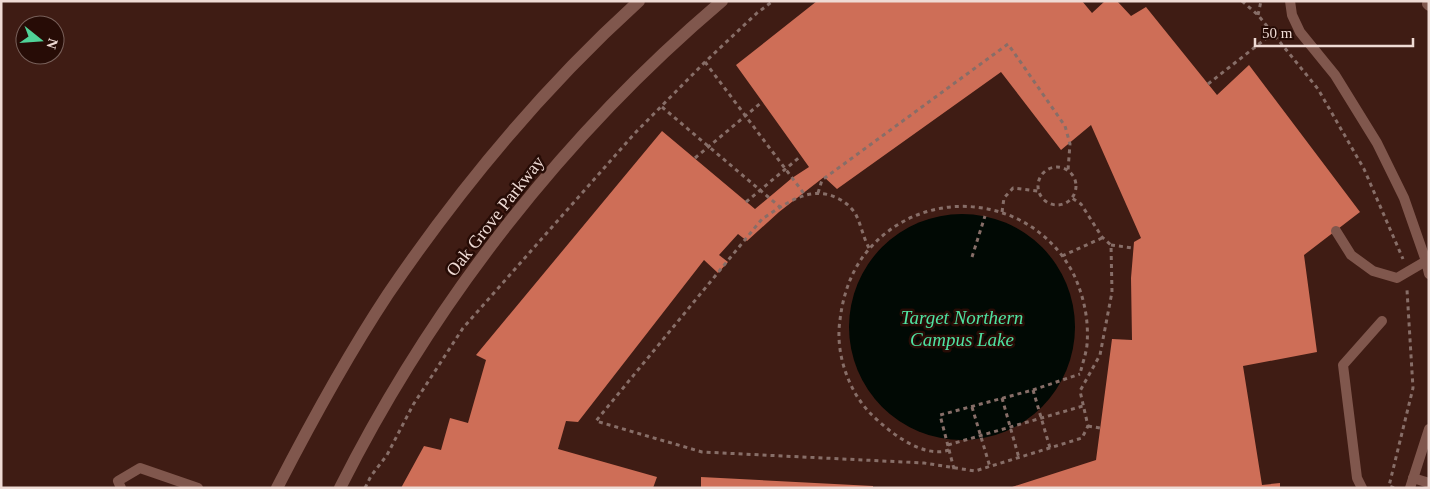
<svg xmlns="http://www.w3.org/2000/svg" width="1430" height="489" font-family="'Times New Roman',serif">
<rect width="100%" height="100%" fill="#31150f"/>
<path fill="#3f1c14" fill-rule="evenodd" d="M1,1H1429V488H1ZM25,25H55V55H25Z"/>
<circle fill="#010904" cx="962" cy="327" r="113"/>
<g fill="#ce6e57">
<path d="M817,1H1082L1092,13L1105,1H1117L1131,16L1146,7L1217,95L1249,65L1360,212L1304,255L1317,352L1243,366L1262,485L1280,483V488H1009L1096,460L1112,339L1132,340L1131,278L1134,242L1141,238L1091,125L1061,150L1001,72L837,189L824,177L779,212L747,241L738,234L719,255L728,262L718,273L704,260L578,422L566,421L558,449L657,477L653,488H401L424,446L441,450L450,418L468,423L486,360L476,355L662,131L755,209L792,178L809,167L736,65Z"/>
<path d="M701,477L873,486V488H701Z"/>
</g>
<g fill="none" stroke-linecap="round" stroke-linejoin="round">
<g stroke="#876e68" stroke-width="3" stroke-dasharray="4 4" stroke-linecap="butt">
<path d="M1242,1L1258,15L1318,89L1364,169L1403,259"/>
<path d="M1258,15L1261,1"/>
<path d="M705,62L805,195"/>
<path d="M1208,84L1273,33"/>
<path d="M662,107L780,207"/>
<path d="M695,158L762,102"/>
<circle cx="1057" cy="186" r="19"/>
<path d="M818,193L822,180L1008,44L1065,126L1070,144L1068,170"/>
<path d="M746,202L801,156"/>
<path d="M1002,212L1004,198L1013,188L1038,191"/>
<path d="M1111,245L1133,248"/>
<path d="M869,248C863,237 861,224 855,213C850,206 844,201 837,198C810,184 784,205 762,219L596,421L702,452L924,463L975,471L1082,438L1088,426L1080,391L1100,355L1112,292L1111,245L1102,237L1081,204L1072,198"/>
<path d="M1062,256L1102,238"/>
<path d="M972,257L985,216"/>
<path d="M1033,390L1050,448"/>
<path d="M1002,398L1019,458"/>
<path d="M972,407L990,467"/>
<path d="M1088,426L1100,428"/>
<path d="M948,445L1083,406"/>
<path d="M949,450C923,459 889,432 871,414C848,391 835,352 840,320C843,294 852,268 870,248C929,182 1035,197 1074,275C1084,297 1089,320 1087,345C1086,354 1082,365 1080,374"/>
<path d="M954,469L940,415L1033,390L1080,374"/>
<path d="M365,488L371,476L387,455L413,405L463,328L635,133L705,62L757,13L773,1"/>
<path d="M1394,488L1389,486L1413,388L1407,290"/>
</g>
<g stroke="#80574d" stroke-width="10">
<path d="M1290,1L1292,15L1300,32L1335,75L1377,143L1404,198L1426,261L1429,274"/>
<path d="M1427,4L1429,6"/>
<path d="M1336,231L1351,255L1373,271L1397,278L1426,261"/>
<path d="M1413,478L1429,483"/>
<path d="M121,488L118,481L140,468L198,488"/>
<path d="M1362,488L1357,478L1343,365L1382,321"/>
<path d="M1410,488L1429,429"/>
</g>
<g stroke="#80574d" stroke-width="12">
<path d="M277,488C311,422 347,356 388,294C460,188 544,87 639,1"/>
<path d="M340,488C433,303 564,135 722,1"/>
</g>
</g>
<g text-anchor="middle" stroke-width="5" stroke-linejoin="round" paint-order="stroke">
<g font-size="18" fill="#efdbd5" stroke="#270c06">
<text transform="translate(495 216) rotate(-52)" y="6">Oak Grove Parkway</text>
</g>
<g font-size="19" font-style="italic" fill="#4fe3a2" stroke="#270c06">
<text x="962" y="324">Target Northern<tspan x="962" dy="22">Campus Lake</tspan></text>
</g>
</g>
<rect width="1430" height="489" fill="none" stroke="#efdbd5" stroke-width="5"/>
<g transform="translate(40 40) rotate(107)"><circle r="24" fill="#270c06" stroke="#775f59"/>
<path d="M0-4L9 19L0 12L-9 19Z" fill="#50d398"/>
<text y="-8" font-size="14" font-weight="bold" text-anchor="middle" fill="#efdbd5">N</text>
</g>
<path d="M1255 38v8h158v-8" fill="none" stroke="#efdbd5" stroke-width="2.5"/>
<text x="1262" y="38" font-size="15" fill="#efdbd5" stroke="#270c06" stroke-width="4" paint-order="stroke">50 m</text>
</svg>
